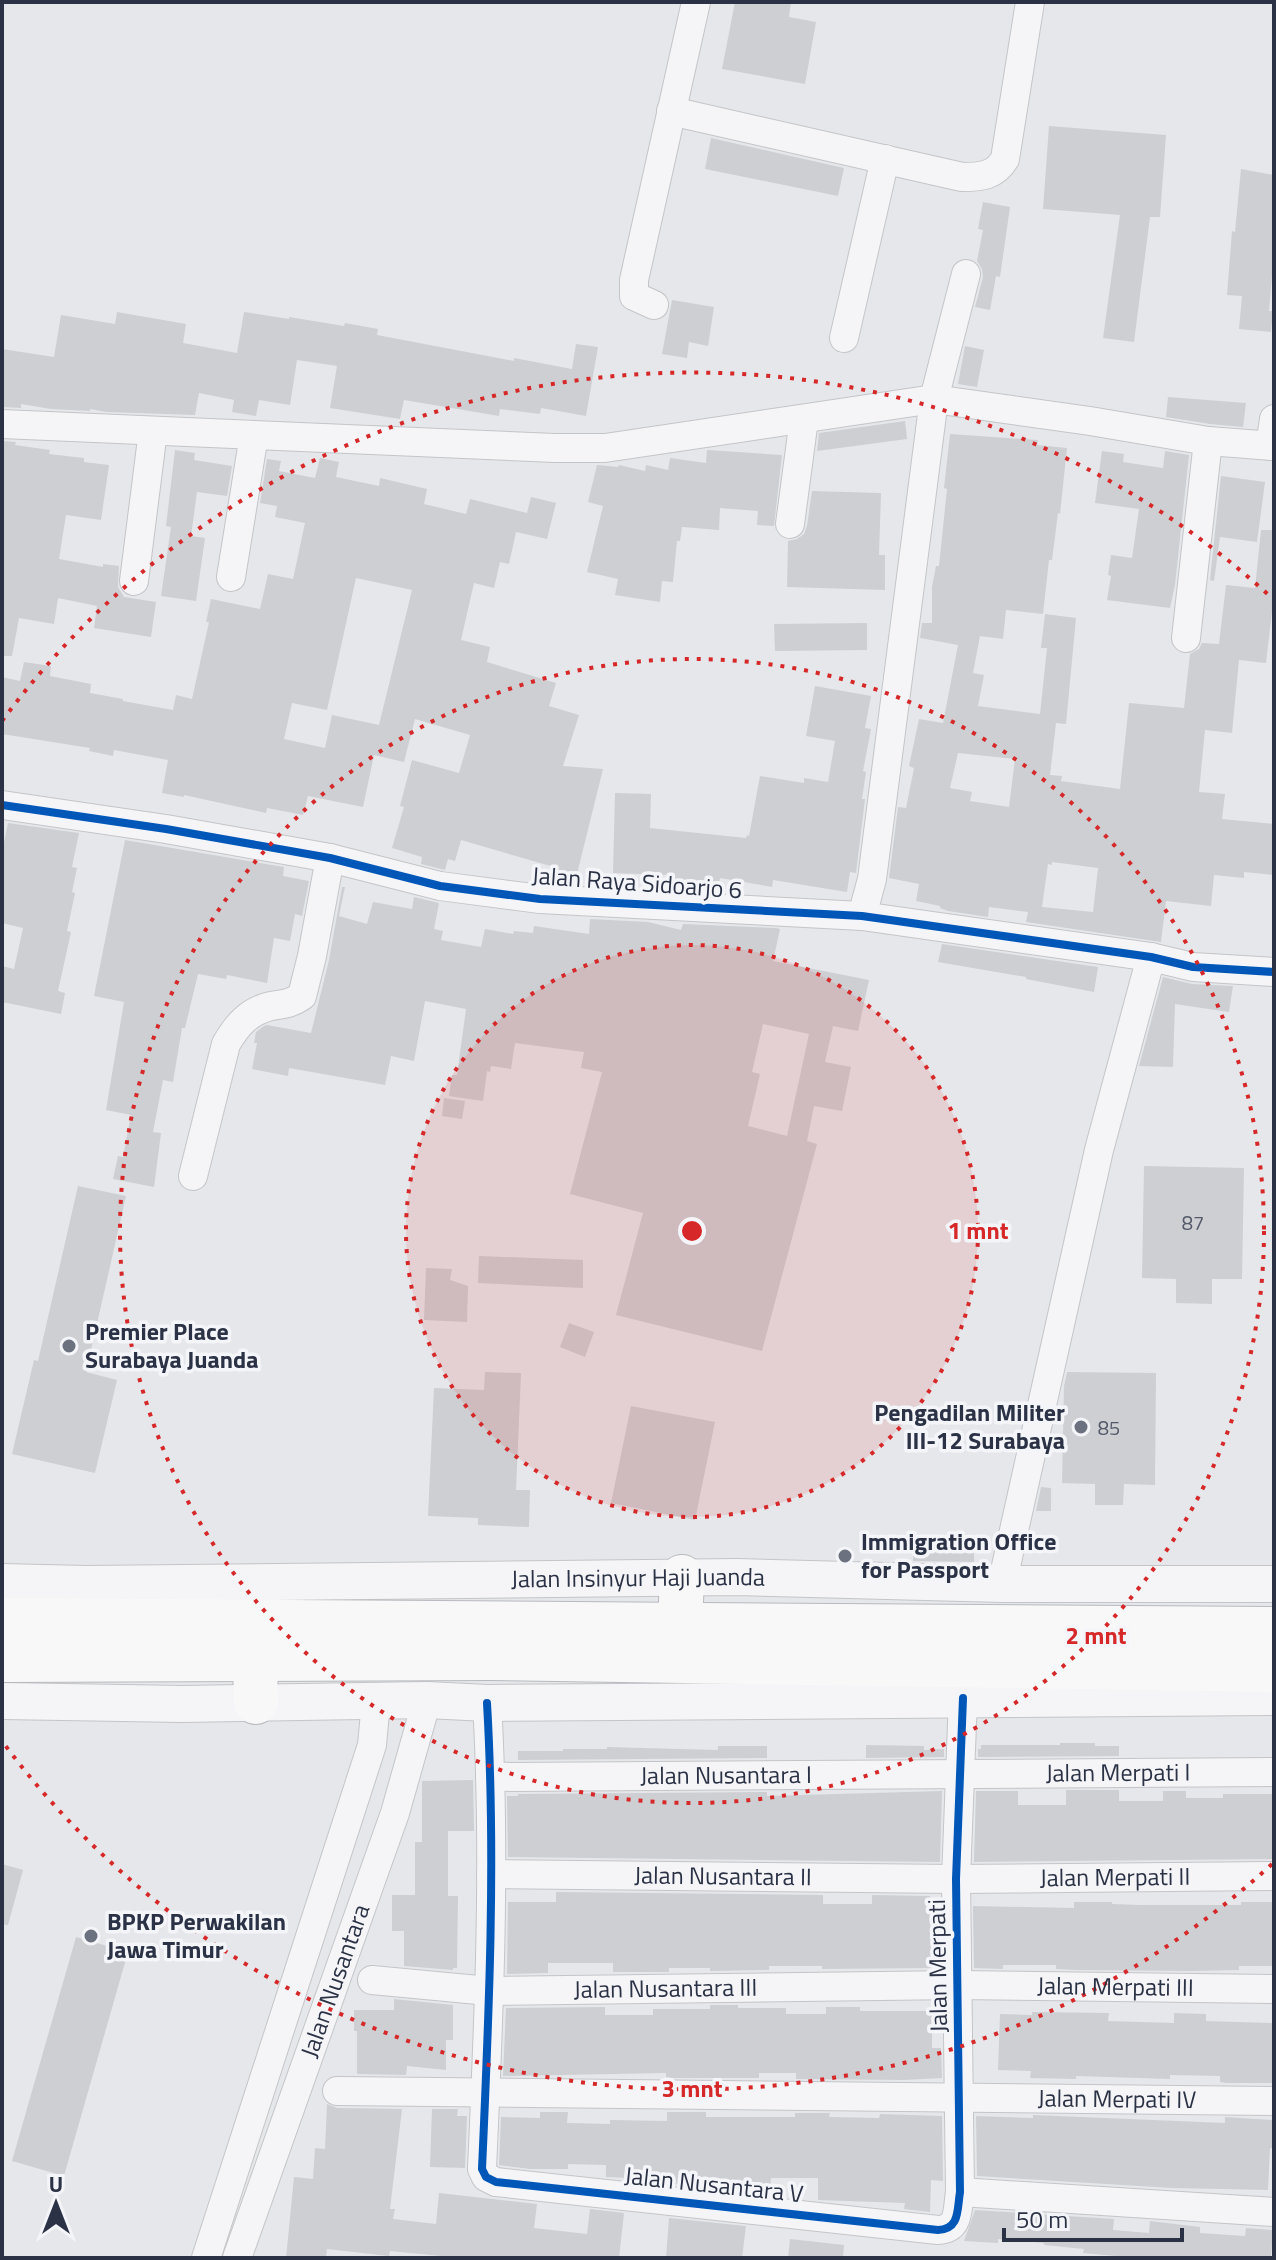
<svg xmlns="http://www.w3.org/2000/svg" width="1276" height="2260" font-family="'Titillium Web',sans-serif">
<rect width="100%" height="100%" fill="#e6e7ea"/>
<g fill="#cecfd3" fill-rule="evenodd">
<path d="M735,2H791L789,17L816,22L805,84L722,69Z"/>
<path d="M1049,126L1166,135L1160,217H1150L1134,342L1103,338L1120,215L1043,209Z"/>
<path d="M711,138L844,168L838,196L705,169Z"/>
<path d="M1241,169L1274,175V252L1269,311H1273L1271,332L1239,329L1242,296L1227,295L1232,231L1235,232Z"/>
<path d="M983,202L1010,207L1000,277L996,276L990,310L975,307L983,277L982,269L977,261L983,230L978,229Z"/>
<path d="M672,300L714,307L708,346L689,342L687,358L662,354Z"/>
<path d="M117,312L186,324L183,343L237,353L244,312L289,319V317L344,326L345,323L378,329L377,335L514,361V358L572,369L576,344L598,347L586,416L541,408L540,414L500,409L499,416L404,400L400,419L330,408L337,366L297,360L290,405L259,400L256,416L232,412L234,400L199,393L195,415L106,412L90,409V411L51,409L21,404V408L2,407V349L54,357L61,315L115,324Z"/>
<path d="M965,346L984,350L977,387L958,384Z"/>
<path d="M1168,397L1246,403L1243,427L1210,424L1166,417Z"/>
<path d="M905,421L907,439L817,451L819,433Z"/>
<path d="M950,434L1038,440L1037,445L1067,448L1060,514L1058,513L1052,560H1049L1043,614L1006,610L1003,639L980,636L973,673L984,675L978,706L1040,714L1047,648H1041L1045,614L1076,618L1066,724L1056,723L1050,775L1062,776L1061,781L1120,789L1129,703L1184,708L1190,654L1199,649L1202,643L1219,644L1226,585L1255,588L1261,530H1274V594L1266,663L1239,660L1232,733L1205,730L1199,792L1225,794L1222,819L1274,824V875L1244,872V878L1214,875L1211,906L1166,901L1161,942L1026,922L1028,912L989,907L988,917L948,911L940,908V906L916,901L919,884L889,878L898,807L906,808L914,768L909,766L919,719L943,723L958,645L920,638L922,623H932V587L936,566H939L947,489L944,488ZM958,753L1015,759L1009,807L970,801L972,792L950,788ZM1052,862L1098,868L1093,912L1042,907L1048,864L1052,865Z"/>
<path d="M2,441L16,442L15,445L50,450L49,454L84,458V462L109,465L101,520L66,515L59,559L103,567V564L119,566L118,587L124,597L156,602L151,637L94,628L97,606L58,598L54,624L19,618L12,656H2Z"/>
<path d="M175,450L195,453L194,460L232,466L227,496L197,492L191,536L205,538L196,601L161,596L171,527L166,526Z"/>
<path d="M707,450L782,455L774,526L757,525L758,511L720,508L719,530L682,527L680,541H677L673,582L662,581L660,602L615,595L618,579L587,572L603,506L588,502L597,465L618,467L619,465L645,471L646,465L668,470L670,458L706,463Z"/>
<path d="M1102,451L1124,454L1123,462L1163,468L1165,451L1189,455L1175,585L1170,608L1107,600L1111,576L1108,575L1111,555L1132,558L1139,509L1095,503Z"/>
<path d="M320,458L339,462L336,477L379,486L380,478L427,489L424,504L466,514L470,499L527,513L531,497L556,503L547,539L516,532L509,564L500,562L494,588L474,583L461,640L490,647L487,662L556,683L549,706L579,715L563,766L603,769L575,882L552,877L554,867L461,840L455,861L448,859L445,870L421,864L422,857L392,848L404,807L400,806L412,760L459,773L470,735L415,719L404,762L374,755L363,807L308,796L303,815L267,808L266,813L184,795V797L162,793L168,760L114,750L113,756L89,751L90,748L2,734V677L20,681L24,662L51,666L50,676L91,684L90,693L123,699V701L173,710L176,695L192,699L209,622H206L211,599L260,609L268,574L293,579L305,523L275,517L277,506L260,503L267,459L281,461L279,471L315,478ZM356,578L412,590L379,725L332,715L325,748L284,739L292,703L327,710Z"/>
<path d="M1221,476L1265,482L1257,542L1220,537L1214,581L1210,580Z"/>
<path d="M812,491L881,493L879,555H885V590L787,587L788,541L797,539L804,534L807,526Z"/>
<path d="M867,623V650L775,651L774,624Z"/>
<path d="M815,686L871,696L865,728L871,729L863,771L866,772L862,799H865L856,873L850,872L847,892L773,880L772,887L720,878L719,886L669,880L670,875L613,873L615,793L651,794L650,828L746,838L747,835L749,836L760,776L804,783V778L828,782L835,741L806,736Z"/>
<path d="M8,823L79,833L72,867L77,868L72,892L75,893L67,931L71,932L58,991L65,993L61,1014L2,1002V966L14,969L23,928L2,923V852Z"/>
<path d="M125,840L284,867L283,876L309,881L302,916L295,914L290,941L274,938L267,983L227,975L226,979L198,974L185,1028H182L173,1082L163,1080L153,1132L161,1133L154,1187L113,1179L118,1156L123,1157L131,1115L106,1110L124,1002L94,996Z"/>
<path d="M342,887H345L339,916L367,924L373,902L412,909L414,897L439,903L434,929L443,931L441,940L481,947L485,929L513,934L514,931L533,933L534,926L589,934L590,919L648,922L681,930L683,924L776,928L780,929L773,961L869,980L858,1031L833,1026L825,1062L851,1067L842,1111L814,1106L807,1141L817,1144L762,1351L616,1315L643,1213L570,1194L602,1072L581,1068L584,1052L515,1043L511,1069L491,1066L490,1072L487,1071L483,1101L449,1096L452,1075H457L466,1009L425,1001L414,1061L391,1056L385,1085L289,1068L288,1076L252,1069L257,1043H254L256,1032L264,1026L267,1025L311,1033L329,960ZM763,1024L809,1034L787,1136L748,1126L760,1074L752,1072Z"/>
<path d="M942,944L1098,967L1094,992L1026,979V977L938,962Z"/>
<path d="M1163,977L1192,984L1233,986L1229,1012L1175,1004L1173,1067L1139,1066Z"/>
<path d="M444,1098L465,1101L462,1119L442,1116Z"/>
<path d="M1144,1166L1244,1168L1242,1279H1212V1304L1176,1303V1279L1142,1278Z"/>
<path d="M78,1186L126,1196L86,1372L117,1380L95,1473L12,1454L34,1360L38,1361Z"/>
<path d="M479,1256L583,1260V1288L478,1283Z"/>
<path d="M426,1268L452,1269L450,1280L468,1286L467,1322L424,1320Z"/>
<path d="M569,1323L594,1332L585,1357L560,1347Z"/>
<path d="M485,1372L521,1373L516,1490H530L529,1527L478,1525V1518L428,1516L434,1388L484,1390Z"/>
<path d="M1067,1372L1156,1373L1155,1485L1124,1484L1123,1505H1095V1484L1062,1483L1064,1386Z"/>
<path d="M631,1406L715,1422L695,1520L611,1503Z"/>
<path d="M1041,1487L1051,1488V1511H1036Z"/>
<path d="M913,1548H974V1562L913,1561Z"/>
<path d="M1060,1743H1095V1746H1119V1756L978,1757V1749H981V1745H1060Z"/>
<path d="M866,1745L924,1746V1750L944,1749V1757L866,1758Z"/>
<path d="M718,1746H767V1758L518,1760V1751H563V1749H607V1747L718,1750Z"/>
<path d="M473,1780L474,1831H448V1896H458L457,1968H453V1970L404,1966V1931H392V1895H415V1842H422V1781Z"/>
<path d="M1066,1790H1119V1801H1163V1791H1186V1798H1223V1794H1274V1859L974,1862L976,1791H1018V1805H1066Z"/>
<path d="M942,1791L940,1862L508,1857L507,1796H518V1794L767,1792V1796Z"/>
<path d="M2,1864L23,1870L8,1925L2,1924Z"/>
<path d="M556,1892L823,1895V1904H872V1895L930,1896L932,1968L822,1969V1966H769V1970L710,1971V1968H669V1972H613V1963H548V1973L507,1974L508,1902H556Z"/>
<path d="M1074,1902H1112V1904L1141,1905H1241V1902H1274V1966H1239V1970L1191,1971L1076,1970L1056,1969V1965H1003V1969L974,1968L973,1906L1074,1908Z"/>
<path d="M76,1937L128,1952L64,2176L12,2161Z"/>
<path d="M394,1999L453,2005V2040H446V2070L407,2066L406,2075L357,2074V2031H354V2010H394Z"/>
<path d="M710,2005H738V2008H786V2014H826V2007H860V2011H932V2048H941L942,2078L904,2080L796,2079V2073H759V2078H666V2073L503,2076L506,2008L605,2007V2015H653V2009H710Z"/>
<path d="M1032,2012L1109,2013L1108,2021L1174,2023V2013L1206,2014V2021L1274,2023V2083H1226L1220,2082V2076L1170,2075V2079L1076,2076V2079L1030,2078L1031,2071L998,2070L1000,2014L1032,2015Z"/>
<path d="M327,2104L337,2108L402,2109L390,2209H395L393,2219L436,2224L439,2193L537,2204L534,2228L587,2234L590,2209L624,2213L619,2258H441V2256L390,2251L389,2256L327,2249L326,2258H286L294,2177L313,2179L315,2148L325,2149Z"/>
<path d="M432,2109H458L457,2116H467L465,2168L430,2167Z"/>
<path d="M540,2112H568L567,2123L610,2124V2120L667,2121V2112H706V2117H795V2113H830L829,2117L879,2118L880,2114L942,2116L943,2181L931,2180L930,2212L904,2209L905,2203L818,2200V2178H771L770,2192H750L673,2184L674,2180L606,2177V2165L568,2164V2169H530L499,2165L501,2117L540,2118Z"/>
<path d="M1033,2115L1225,2123V2117L1274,2120V2149L1270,2148L1268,2190L1172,2188L977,2176L976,2116L1033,2118Z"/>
<path d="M975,2210L1114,2219L1113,2230L1149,2233L1150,2221L1200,2227V2233L1245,2236L1246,2228L1273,2230L1271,2258H1137L1083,2253L1084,2249L1044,2245V2243L998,2239V2243L964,2241Z"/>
<path d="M669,2218L746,2226L742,2258H666Z"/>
<path d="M790,2239L844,2245L843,2258H788Z"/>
</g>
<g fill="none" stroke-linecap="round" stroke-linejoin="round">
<defs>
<g id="minor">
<path d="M671,111L962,177C981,177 995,176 1005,159L1030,2"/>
<path d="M654,305L634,296V280L696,2"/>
<path d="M844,338L885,159"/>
<path d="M2,424L555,448H605L934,399L1090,421L1208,441L1274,446"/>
<path d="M1270,446L1274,419"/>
<path d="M790,524L804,419"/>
<path d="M231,577L254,435"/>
<path d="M134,581L153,431"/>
<path d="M1186,638L1208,441"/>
<path d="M2,805L166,829L330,858L440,886L540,899L862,916L1151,957L1193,967L1274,972"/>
<path d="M862,916L872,879L934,399L966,274"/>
<path d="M193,1176L226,1044C237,1025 249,1011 271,1006C283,1004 291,1004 302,996L312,956L330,858"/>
<path d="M1002,1584L1099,1150L1151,957"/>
<path d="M487,1703C496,1858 489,2014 482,2169L486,2177L496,2182L938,2230C960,2229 957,2210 960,2192L956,1879L963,1698"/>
<path id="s1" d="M490,1777L1274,1772"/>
<path id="s2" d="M491,1874L956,1879L1274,1876"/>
<path id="s3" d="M372,1980L489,1991L958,1985L1274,1989"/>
<path id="s4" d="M337,2091L1274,2101"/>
<path d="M960,2192L1274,2212"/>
<path d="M206,2258L372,1745L376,1702"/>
<path id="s5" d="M237,2258L395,1813L427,1700"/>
</g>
<g id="tertiary">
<path id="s6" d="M2,1582L86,1584L737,1577L1002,1584H1274"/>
<path d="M2,1701L183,1704L427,1700L487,1703L1274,1697"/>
</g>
<g id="trunk">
<path d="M2,1620L1274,1629"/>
<path d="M680,1626L682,1577"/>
<path d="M2,1660L491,1658L1274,1670"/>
<path d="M255,1660L256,1702"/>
</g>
</defs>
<use href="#minor" stroke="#c4c5c8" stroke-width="30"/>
<use href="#tertiary" stroke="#c4c5c8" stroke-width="38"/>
<use href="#trunk" stroke="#b8babf" stroke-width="46"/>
<use href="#minor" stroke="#f5f5f7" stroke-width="28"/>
<use href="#tertiary" stroke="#f5f5f7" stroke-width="36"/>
<use href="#trunk" stroke="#f8f8f8" stroke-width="44"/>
<defs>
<g id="cycleway">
<path d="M2,805L166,829L330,858L440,886L540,899L862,916L1151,957L1193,967L1274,972"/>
<path d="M487,1703C496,1858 489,2014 482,2169L486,2177L496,2182L938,2230C960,2229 957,2210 960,2192L956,1879L963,1698"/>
</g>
</defs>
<use href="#cycleway" stroke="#f4f5f9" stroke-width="13"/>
<use href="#cycleway" stroke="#0057b8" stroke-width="8"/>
</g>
<circle cx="692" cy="1231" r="286" fill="#d62828" fill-opacity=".12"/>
<g fill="none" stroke="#d62828" stroke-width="4" stroke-dasharray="4 8">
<circle cx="692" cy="1231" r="286"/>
<circle cx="692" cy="1231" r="572"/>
<path d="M1272 1864A858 858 0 0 1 2 1741M2 721A858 858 0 0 1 1272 598"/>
</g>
<g fill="#6c717f" stroke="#f4f5f9" stroke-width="3">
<circle cx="69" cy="1346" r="8"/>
<circle cx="1081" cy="1427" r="8"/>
<circle cx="845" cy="1556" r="8"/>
<circle cx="91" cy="1936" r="8"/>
</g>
<g text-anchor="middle" stroke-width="7" stroke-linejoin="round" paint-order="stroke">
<g font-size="20" fill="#545a69">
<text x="1193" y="1230">87</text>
<text x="1109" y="1435">85</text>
</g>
<g font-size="24" fill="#2b3245" stroke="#f4f5f9">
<text transform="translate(637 883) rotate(4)" y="8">Jalan Raya Sidoarjo 6</text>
<text dy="8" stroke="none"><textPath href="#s6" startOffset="636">Jalan Insinyur Haji Juanda</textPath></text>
<text dy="8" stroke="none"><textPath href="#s1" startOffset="628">Jalan Merpati I</textPath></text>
<text dy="8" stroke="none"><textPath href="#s1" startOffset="236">Jalan Nusantara I</textPath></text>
<text dy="8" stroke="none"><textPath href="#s2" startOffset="232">Jalan Nusantara II</textPath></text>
<text dy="8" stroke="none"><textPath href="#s2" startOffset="624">Jalan Merpati II</textPath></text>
<text transform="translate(938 1966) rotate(-91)" y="8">Jalan Merpati</text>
<text dy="8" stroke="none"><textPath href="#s5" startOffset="294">Jalan Nusantara</textPath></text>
<text dy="8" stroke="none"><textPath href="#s3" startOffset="744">Jalan Merpati III</textPath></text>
<text dy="8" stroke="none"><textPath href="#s3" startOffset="294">Jalan Nusantara III</textPath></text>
<text dy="8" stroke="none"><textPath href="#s4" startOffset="780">Jalan Merpati IV</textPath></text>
<text transform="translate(714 2185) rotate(6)" y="8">Jalan Nusantara V</text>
</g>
<g font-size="24" font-weight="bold" fill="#2b3245" stroke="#f4f5f9" text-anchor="start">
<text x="85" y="1340">Premier Place<tspan x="85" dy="28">Surabaya Juanda</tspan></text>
<text x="1065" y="1421" text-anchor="end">Pengadilan Militer<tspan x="1065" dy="28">III-12 Surabaya</tspan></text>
<text x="861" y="1550">Immigration Office<tspan x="861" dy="28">for Passport</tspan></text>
<text x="107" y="1930">BPKP Perwakilan<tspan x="107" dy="28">Jawa Timur</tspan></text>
</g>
</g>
<circle cx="692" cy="1231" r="12" fill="#d62828" stroke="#f4f5f9" stroke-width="4"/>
<g font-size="24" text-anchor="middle" font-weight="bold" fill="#d62828" stroke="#f4f5f9" stroke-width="7" stroke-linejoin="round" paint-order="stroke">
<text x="978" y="1239">1 mnt</text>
<text x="1096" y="1644">2 mnt</text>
<text x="692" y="2097">3 mnt</text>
</g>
<rect width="1276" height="2260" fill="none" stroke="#2b3245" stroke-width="8"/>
<g transform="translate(56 2204)" stroke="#f4f5f9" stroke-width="6" paint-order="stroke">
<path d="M0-6L14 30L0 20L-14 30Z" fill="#2b3245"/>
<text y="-12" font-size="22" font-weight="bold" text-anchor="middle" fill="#2b3245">U</text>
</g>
<path d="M1004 2228v12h178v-12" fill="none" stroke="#2b3245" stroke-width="4"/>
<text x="1016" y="2228" font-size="24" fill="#2b3245" stroke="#f4f5f9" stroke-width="6" paint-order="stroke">50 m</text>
</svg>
